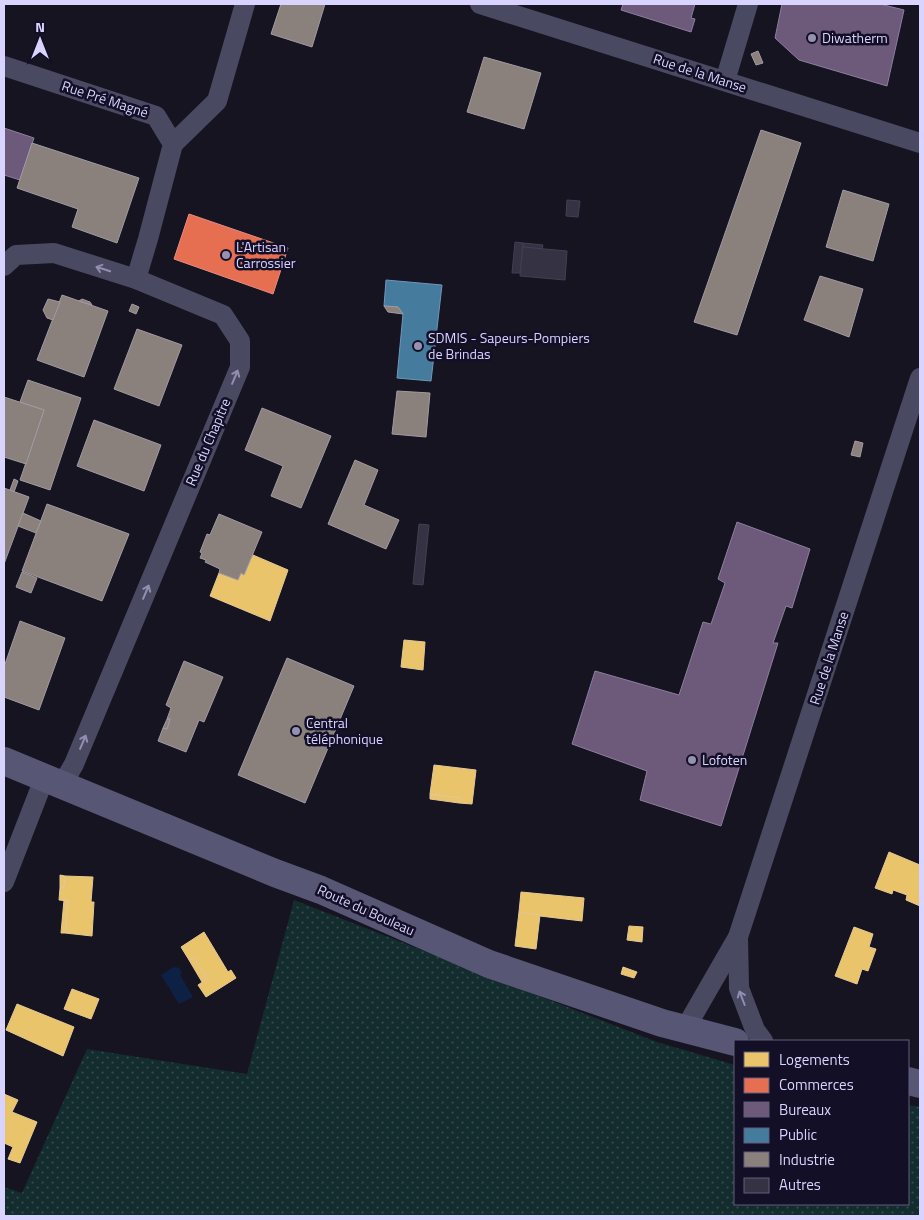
<svg xmlns="http://www.w3.org/2000/svg" width="924" height="1220" font-family="'Titillium Web',sans-serif">
<defs>
<pattern id="grass-dots" width="8" height="8" patternUnits="userSpaceOnUse" patternTransform="scale(1.25)"><rect width="8" height="8" fill="#132c2d"/><path d="M2 2h.1M6 6h.1" fill="none" stroke="#354a4c" stroke-width="1.8" stroke-linecap="round"/></pattern>
</defs>
<rect width="100%" height="100%" fill="#161421"/>
<path fill="url(#grass-dots)" d="M294,900L657,1042L735,1065V1204H908V1105L920,1107V1216H4V1187L22,1193L87,1049L247,1074Z"/>
<path fill="#0d2144" d="M175,966L176,968L179,967L182,973L180,975L193,997L179,1004L161,975Z"/>
<g fill="#e9c46a" stroke="#e4c997">
<path d="M253,555L288,570L270,621L210,596L219,573L238,580L241,573L244,575Z"/>
<path d="M404,640L425,642L423,670L401,667Z"/>
<path d="M434,765L476,770L472,804L459,803L460,798L430,794Z"/>
<path d="M430,794L460,798L459,803L430,799Z"/>
<path d="M889,852L920,865V906L906,900L907,895L893,890L892,894L875,888Z"/>
<path d="M60,875L65,876L64,888H60Z"/>
<path d="M65,876L93,877L91,902H94L92,936L65,933L68,901L59,900L60,888H64Z"/>
<path d="M521,892L584,898L582,921L540,916V915L519,912Z"/>
<path d="M64,900L68,901L65,933H61Z"/>
<path d="M519,912L540,915L536,949L515,946Z"/>
<path d="M629,926L643,927L642,942L627,940Z"/>
<path d="M854,927L873,934L869,947L876,949L868,971L862,969L857,984L835,976Z"/>
<path d="M204,932L228,972L231,970L236,978L206,997L198,985L207,979L194,957L189,960L181,947Z"/>
<path d="M194,957L207,979L202,982L189,960Z"/>
<path d="M623,967L637,972L634,978L621,974Z"/>
<path d="M72,989L99,999L91,1019L64,1009Z"/>
<path d="M17,1004L74,1027L63,1056L6,1030Z"/>
<path d="M4,1094L18,1100L12,1112L37,1122L20,1163L8,1159L13,1147L4,1143Z"/>
</g>
<path fill="#e76f51" stroke="#e38d85" d="M189,214L288,248L273,294L174,259Z"/>
<g fill="#6d597a" stroke="#8d7ea2">
<path d="M623,4H695L691,18L695,19L691,32L621,10Z"/>
<path d="M782,4H880L904,10L887,86L799,60L775,38Z"/>
<path d="M4,128L34,138L20,180L4,175Z"/>
<path d="M737,522L810,549L792,608L786,606L773,643H778L721,826L640,800L647,771L572,744L595,671L679,695L703,622L711,624L725,583L718,579Z"/>
</g>
<path fill="#457b9d" stroke="#7196ba" d="M386,280L442,285L431,381L397,378L403,314L398,307L384,306Z"/>
<g fill="#8a817c" stroke="#a29aa3">
<path d="M281,4H325L312,47L271,34Z"/>
<path d="M758,51L763,63L756,65L751,54Z"/>
<path d="M484,57L541,73L524,129L467,112Z"/>
<path d="M761,130L801,143L737,335L694,322Z"/>
<path d="M32,143L139,178L117,243L72,227L78,209L17,188Z"/>
<path d="M843,190L889,204L873,261L826,247Z"/>
<path d="M820,276L863,289L849,337L804,320Z"/>
<path d="M62,295L108,311L84,377L37,360Z"/>
<path d="M48,299L60,302L53,320L47,318L43,310Z"/>
<path d="M82,299L90,302L92,305L79,301Z"/>
<path d="M132,304L139,307L136,314L129,311Z"/>
<path d="M384,306L398,307L403,314L388,312Z"/>
<path d="M137,329L182,345L159,406L114,389Z"/>
<path d="M28,380L81,398L50,490L20,480L44,410L20,402Z"/>
<path d="M397,391L430,393L426,437L392,434Z"/>
<path d="M4,397L44,410L26,464L4,457Z"/>
<path d="M262,408L331,436L301,508L271,496L283,466L245,450Z"/>
<path d="M94,420L161,445L144,491L77,466Z"/>
<path d="M855,441L863,443L860,457L851,455Z"/>
<path d="M355,460L378,470L364,505L399,520L386,549L328,524Z"/>
<path d="M14,479L18,481L14,492L10,490Z"/>
<path d="M4,488L29,497L4,564Z"/>
<path d="M47,504L129,534L102,601L22,571Z"/>
<path d="M23,513L41,521L36,533L18,526Z"/>
<path d="M219,514L262,532L244,575L241,573L238,580L219,573L220,569L205,562L206,560L200,558L202,553L200,552L207,534L210,535Z"/>
<path d="M22,572L37,578L31,593L16,587Z"/>
<path d="M20,621L65,638L39,710L4,697V667Z"/>
<path d="M287,658L354,686L305,803L238,775Z"/>
<path d="M184,661L223,677L204,722L199,720L186,752L158,741L163,728L167,729L170,719H167L171,708L166,705Z"/>
<path d="M167,719H170L167,729L163,728Z"/>
</g>
<g fill="#343243" stroke="#433f54">
<path d="M567,200L580,201L578,217L566,216Z"/>
<path d="M515,242L523,243L520,273H512Z"/>
<path d="M523,243L543,245L542,249L523,247Z"/>
<path d="M523,247L567,251L565,280L520,276Z"/>
<path d="M419,524L429,525L423,585L413,584Z"/>
</g>
<g fill="none" stroke-linecap="round" stroke-linejoin="round">
<g stroke="#4a4962" stroke-width="20">
<path d="M480,4L920,143"/>
<path d="M4,66L156,116L173,144L148,239L136,279"/>
<path d="M725,81L748,4"/>
<path d="M173,144L217,101L245,4"/>
<path d="M4,266L16,255L54,253L136,279L223,315L240,341V367L74,764L62,785"/>
<path d="M4,882L44,779"/>
<path d="M738,937L739,988L755,1030L763,1041"/>
<path d="M685,1029L738,937L920,378"/>
</g>
<g stroke="#575674" stroke-width="28">
<path d="M4,761L275,873L321,890L489,964L662,1023L735,1042"/>
<path d="M908,1081L920,1084"/>
</g>
</g>
<defs><path id="oneway-shaft" d="M-6 0H5M1.5-3L5.5 0L1.5 3" fill="none" stroke-width="1.6" stroke-linecap="round" stroke-linejoin="round" transform="scale(1.25)"/></defs>
<g stroke="#928eb0">
<use href="#oneway-shaft" transform="translate(103 269) rotate(-162)"/>
<use href="#oneway-shaft" transform="translate(235 377) rotate(-67)"/>
<use href="#oneway-shaft" transform="translate(146 592) rotate(-67)"/>
<use href="#oneway-shaft" transform="translate(83 742) rotate(-67)"/>
<use href="#oneway-shaft" transform="translate(742 998) rotate(-111)"/>
</g>
<g fill="#9591b1" stroke="#130f26" stroke-width="2">
<circle cx="812" cy="38" r="5"/>
<circle cx="226" cy="255" r="5"/>
<circle cx="418" cy="346" r="5"/>
<circle cx="296" cy="731" r="5"/>
<circle cx="692" cy="760" r="5"/>
</g>
<g text-anchor="middle" stroke-width="5" stroke-linejoin="round" paint-order="stroke">
<g font-size="14" fill="#d9d4ff" stroke="#130f26" text-anchor="start">
<text x="822" y="43">Diwatherm</text>
<text x="236" y="252">L'Artisan<tspan x="236" dy="16">Carrossier</tspan></text>
<text x="428" y="343">SDMIS - Sapeurs-Pompiers<tspan x="428" dy="16">de Brindas</tspan></text>
<text x="306" y="728">Central<tspan x="306" dy="16">téléphonique</tspan></text>
<text x="702" y="765">Lofoten</text>
</g>
<g font-size="14" fill="#d9d4ff" stroke="#130f26">
<text transform="translate(700 73) rotate(18)" y="5">Rue de la Manse</text>
<text transform="translate(105 99) rotate(18)" y="5">Rue Pré Magné</text>
<text transform="translate(208 442) rotate(-67)" y="5">Rue du Chapitre</text>
<text transform="translate(829 658) rotate(-72)" y="5">Rue de la Manse</text>
<text transform="translate(366 910) rotate(24)" y="5">Route du Bouleau</text>
</g>
</g>
<rect width="924" height="1220" fill="none" stroke="#d9d4ff" stroke-width="10"/>
<rect x="734" y="1040" width="175" height="165" fill="#130f26" stroke="#625e7d"/>
<rect x="744" y="1052" width="25" height="15" fill="#e9c46a" stroke="#625e7d"/>
<text x="779" y="1065" font-size="15" fill="#d9d4ff">Logements</text>
<rect x="744" y="1078" width="25" height="15" fill="#e76f51" stroke="#625e7d"/>
<text x="779" y="1090" font-size="15" fill="#d9d4ff">Commerces</text>
<rect x="744" y="1102" width="25" height="15" fill="#6d597a" stroke="#625e7d"/>
<text x="779" y="1115" font-size="15" fill="#d9d4ff">Bureaux</text>
<rect x="744" y="1128" width="25" height="15" fill="#457b9d" stroke="#625e7d"/>
<text x="779" y="1140" font-size="15" fill="#d9d4ff">Public</text>
<rect x="744" y="1152" width="25" height="15" fill="#8a817c" stroke="#625e7d"/>
<text x="779" y="1165" font-size="15" fill="#d9d4ff">Industrie</text>
<rect x="744" y="1178" width="25" height="15" fill="#343243" stroke="#625e7d"/>
<text x="779" y="1190" font-size="15" fill="#d9d4ff">Autres</text>
<g transform="translate(40 40)" stroke="#130f26" stroke-width="4" paint-order="stroke">
<path d="M0-4L9 19L0 12L-9 19Z" fill="#d9d4ff"/>
<text y="-8" font-size="14" font-weight="bold" text-anchor="middle" fill="#d9d4ff">N</text>
</g>
</svg>
